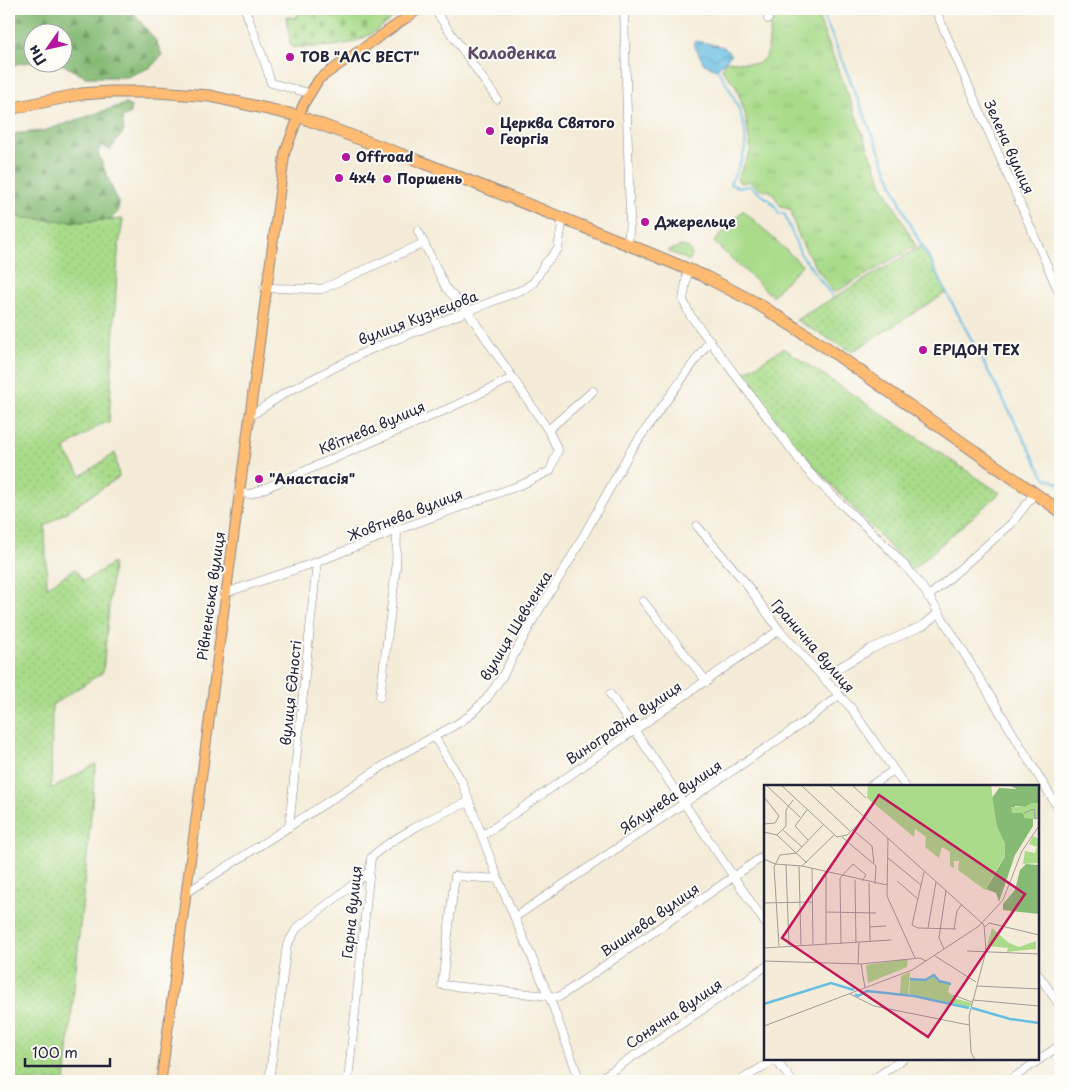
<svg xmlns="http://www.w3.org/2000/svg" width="1069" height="1090" font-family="'Playpen Sans',sans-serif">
<defs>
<pattern id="grass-tufts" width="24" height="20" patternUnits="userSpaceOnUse" patternTransform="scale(1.25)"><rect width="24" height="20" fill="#a9db8a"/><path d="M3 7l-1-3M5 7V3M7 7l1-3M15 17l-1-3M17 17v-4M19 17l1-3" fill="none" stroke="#91bc78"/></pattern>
<pattern id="forest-firs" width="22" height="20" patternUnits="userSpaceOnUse" patternTransform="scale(1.25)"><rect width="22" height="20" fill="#86bb76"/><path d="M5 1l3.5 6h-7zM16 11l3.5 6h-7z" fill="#6d9862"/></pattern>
<pattern id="cemetery-stones" width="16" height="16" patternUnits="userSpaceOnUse" patternTransform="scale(1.25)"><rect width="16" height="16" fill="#a9db8a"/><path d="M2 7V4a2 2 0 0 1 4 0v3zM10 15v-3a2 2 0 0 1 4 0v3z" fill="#91bc78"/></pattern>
<pattern id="garden-dots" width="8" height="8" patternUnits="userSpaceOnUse" patternTransform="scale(1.25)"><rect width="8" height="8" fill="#a9db8a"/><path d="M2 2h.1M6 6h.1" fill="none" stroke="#91bc78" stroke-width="1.8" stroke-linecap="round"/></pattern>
<pattern id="water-waves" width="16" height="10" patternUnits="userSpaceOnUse" patternTransform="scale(1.25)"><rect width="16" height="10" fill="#65bee3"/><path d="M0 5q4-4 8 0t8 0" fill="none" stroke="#539ab9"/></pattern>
</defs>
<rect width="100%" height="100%" fill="#fdfcf7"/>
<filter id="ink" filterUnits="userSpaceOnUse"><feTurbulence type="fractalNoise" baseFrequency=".02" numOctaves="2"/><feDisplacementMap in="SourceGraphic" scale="10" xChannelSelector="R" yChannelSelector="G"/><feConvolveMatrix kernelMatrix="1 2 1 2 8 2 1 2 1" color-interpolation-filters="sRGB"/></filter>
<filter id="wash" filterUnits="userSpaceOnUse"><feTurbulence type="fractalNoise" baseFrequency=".0096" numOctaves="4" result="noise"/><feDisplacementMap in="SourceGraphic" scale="20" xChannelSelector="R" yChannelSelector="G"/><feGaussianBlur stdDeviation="1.12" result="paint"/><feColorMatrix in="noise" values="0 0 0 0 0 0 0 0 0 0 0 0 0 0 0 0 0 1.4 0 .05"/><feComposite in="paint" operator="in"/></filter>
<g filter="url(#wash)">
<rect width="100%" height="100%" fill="#f4ecd8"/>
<g fill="url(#grass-tufts)" stroke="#667e62">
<path d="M773,9H815L882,184L916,246L834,293C815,266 797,242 791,210L781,206L771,191L759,189L749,181L740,183L737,179L751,150L745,113L736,86L722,70L725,61L758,64L767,55Z"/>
<path d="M681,246L689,248L692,255L690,261L668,251Z"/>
</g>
<g fill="url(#forest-firs)" stroke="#546e58">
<path d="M9,9H134L135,15L156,41L162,55L151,67L127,77H85L60,63L62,62V32H32V62L16,64L9,68Z"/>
<path d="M125,104L131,107L129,115L122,118L124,131L110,150L101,145L98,153L119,205L117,213L111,219L79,222L9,217V134L43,131Z"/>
</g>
<path fill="url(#cemetery-stones)" stroke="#667e62" d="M300,9H397L399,12C361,48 341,47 291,47L286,17L296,18Z"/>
<path fill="#a9db8a" stroke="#667e62" d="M743,210L802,265L772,296L714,242Z"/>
<g fill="url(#garden-dots)" stroke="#667e62">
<path d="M9,217L79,222L123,219L118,252L109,423L101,424L64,449L81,476L115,453L119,477L45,526L47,587L75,569L84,581L113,563L103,672L52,705L51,789L96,764L65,1081H9Z"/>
<path d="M923,245L947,292L852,352L796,320Z"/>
<path d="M783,348L1000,493L912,570L790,441L741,375Z"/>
</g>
<path fill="url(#water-waves)" stroke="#44708f" d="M697,41L724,47L731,55L717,69L704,64L693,43Z"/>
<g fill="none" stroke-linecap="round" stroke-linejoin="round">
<g stroke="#65bee3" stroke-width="2">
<path d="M821,9L906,216L1041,471L1046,478L1060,484"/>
<path d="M717,69C731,89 749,123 745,148C743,160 735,173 730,184L738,187L751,186C761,197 774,199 779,214L784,213L800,253L832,296"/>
</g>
</g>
</g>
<g filter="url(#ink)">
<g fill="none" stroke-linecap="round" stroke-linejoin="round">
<defs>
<g id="minor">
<path d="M245,9C254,34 264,57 271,83L309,93"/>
<path d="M434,9L497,99"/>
<path d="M624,9L630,219L628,244"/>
<path d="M935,9L1060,295"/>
<path d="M768,19L771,9"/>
<path d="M688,269L683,300L690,315L807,470C846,513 897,548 929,597C974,667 1016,740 1060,811"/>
<path d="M265,288L322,289L424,243"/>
<path d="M249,417L285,393L369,350L524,289L534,282L544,265L558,249L563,218"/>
<path d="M548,430L593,391"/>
<path d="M238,493L251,494L268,487L452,407L512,378"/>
<path d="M697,526L744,581L780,631L852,709L905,786"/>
<path d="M225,593L317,562L397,530L523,484L550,471L558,450L548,430L468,312L446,288L418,231"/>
<path d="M928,597L1011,524L1035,493"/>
<path d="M643,601L707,682"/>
<path d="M823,677L871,649L924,625L937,614"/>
<path d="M610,694L765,923"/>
<path d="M380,697L396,569L397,530"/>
<path d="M434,736L462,782L498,879L552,1004L580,1081"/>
<path d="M870,786L894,770"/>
<path d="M289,827L317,562"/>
<path d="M482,836L779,630"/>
<path d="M498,879L455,876L442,985L559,997L765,855"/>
<path d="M186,893L402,754L455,725L469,716L487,698L502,677L533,620L570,560L631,450L710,340"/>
<path d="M515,917L809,719L839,695"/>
<path d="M1038,974L1060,1006"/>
<path d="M775,1059L792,1081"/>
<path d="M269,1081L287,945L297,928L369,872"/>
<path d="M348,1081L371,858C383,843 448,808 468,803"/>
<path d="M597,1081L765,967"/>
<path d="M740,1081L775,1059"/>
<path d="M871,1081L903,1059"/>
<path d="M1009,1081L1060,1045"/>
</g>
<path id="major" d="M161,1081L285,152L303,105L319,79L419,9"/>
<path id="highway" d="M9,109L81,94L110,92H157L210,96L298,116L419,161L649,253L704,276L758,304L827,348L1060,511"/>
</defs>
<use href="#minor" stroke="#8b878a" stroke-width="9"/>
<use href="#major" stroke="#8b878a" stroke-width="11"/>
<use href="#highway" stroke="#8b878a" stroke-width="13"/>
<use href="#minor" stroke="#fff" stroke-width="8"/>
<use href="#major" stroke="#ffbb71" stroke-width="9"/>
<use href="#highway" stroke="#ffbb71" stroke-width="11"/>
</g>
</g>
<g fill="#b5179e" stroke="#fdfcf7" stroke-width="2">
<circle cx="290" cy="57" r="5"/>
<circle cx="490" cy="131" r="5"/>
<circle cx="346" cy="157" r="5"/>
<circle cx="339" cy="178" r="5"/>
<circle cx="387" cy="179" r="5"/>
<circle cx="645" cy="222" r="5"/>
<circle cx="923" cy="350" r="5"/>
<circle cx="259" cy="479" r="5"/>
</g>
<g text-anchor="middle" stroke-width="4" stroke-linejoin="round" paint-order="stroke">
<g font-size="14" font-weight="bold" fill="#22223b" stroke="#fdfcf7" text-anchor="start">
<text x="300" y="62">ТОВ "АЛС ВЕСТ"</text>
<text x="500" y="128">Церква Святого<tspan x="500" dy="16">Георгія</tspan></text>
<text x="356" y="162">Offroad</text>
<text x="349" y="183">4x4</text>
<text x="397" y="184">Поршень</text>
<text x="655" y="227">Джерельце</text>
<text x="933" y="355">ЕРІДОН ТЕХ</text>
<text x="269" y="484">"Анастасія"</text>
</g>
<g font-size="14" fill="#22223b" stroke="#fdfcf7">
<text transform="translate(1009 147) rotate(66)" y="5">Зелена вулиця</text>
<text transform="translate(418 318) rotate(-21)" y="5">вулиця Кузнєцова</text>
<text transform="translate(372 428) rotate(-23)" y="5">Квітнева вулиця</text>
<text transform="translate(405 515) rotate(-21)" y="5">Жовтнева вулиця</text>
<text transform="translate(211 596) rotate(-82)" y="5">Рівненська вулиця</text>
<text transform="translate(516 626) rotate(-59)" y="5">вулиця Шевченка</text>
<text transform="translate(813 646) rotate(49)" y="5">Гранична вулиця</text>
<text transform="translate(291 693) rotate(-84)" y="5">вулиця Єдності</text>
<text transform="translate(624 723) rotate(-34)" y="5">Виноградна вулиця</text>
<text transform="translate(671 797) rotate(-34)" y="5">Яблунева вулиця</text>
<text transform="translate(352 912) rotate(-84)" y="5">Гарна вулиця</text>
<text transform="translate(650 920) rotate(-35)" y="5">Вишнева вулиця</text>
<text transform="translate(674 1014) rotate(-34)" y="5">Сонячна вулиця</text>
</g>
<g font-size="16" font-weight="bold" fill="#5d4d6a" stroke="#fdfcf7">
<text x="512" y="59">Колоденка</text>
</g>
</g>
<g transform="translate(764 785)">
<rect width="275" height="275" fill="#f4ecd8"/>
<path d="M269,51L275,54V78L259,79L261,66L271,68L273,62L265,59ZM170,191L173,196L186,199L184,207L193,214L208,218L206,222L145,209L146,194L161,196Z" fill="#a9db8a"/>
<path d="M245,0H275V18L261,22L251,21L248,28H259L261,33H269V41L251,70L235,117L232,108L222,104L241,71V59L233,43L228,13L235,3L253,4ZM262,79L275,80V129L239,125V119L251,105L256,85Z" fill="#86bb76"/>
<path d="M228,143L245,158L255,162L272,156V164L243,167L244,163L223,161Z" fill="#a9db8a"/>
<path d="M104,0H227L232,39L241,59V70L221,105L194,85L195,76H190V83L186,81V67L178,62L175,73L161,62L162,52L151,44L150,52L103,13ZM267,18H275V31L270,34L261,33L259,28H248L247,22H261ZM144,174L143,182L104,198L102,180ZM146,187L144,210L136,209L137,191Z" fill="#a9db8a"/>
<path fill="none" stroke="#65bee3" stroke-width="2.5" d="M146,194L161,195L170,190L175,196L187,199M91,209L94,211L103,206L150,211L205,223M0,219L67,198L90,205M208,223L246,234L275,238"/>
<path fill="none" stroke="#a09b99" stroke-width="1" d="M2,0L36,32M17,0L73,52L83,50L101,33M37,0L87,47M65,0L220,140L222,166L205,231L207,267L211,275M88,0L102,13M0,12L15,31L11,38L0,39M43,25L31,41L44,55M260,28L270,24L271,34L275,32M19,45L38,62M89,45L108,61L110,78M0,47L13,50L43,78M13,50L22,41V25L29,15M78,52L112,81L111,99M124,53L123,111L151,173M33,67L59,40M124,73L157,100M0,74L11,79L38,81L70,50M22,80L25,160M35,81L37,160M38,81L123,100M48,83L49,160M62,88V159M91,95L92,158M133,96L154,114M105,98L106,156M0,118L48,117M62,127L112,128M105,142L122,141M221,142L225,138L275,150M154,143L148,140L160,87M154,143L192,144M164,143L172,97M190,144L193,126L198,119M77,159L76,93L89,79L102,90L98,96M15,161L10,82L16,70L33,68M0,163L127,155M180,164L175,153L182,105M203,166L275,169M171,171L212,197M0,176L97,179L156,173L162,176M94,179L95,158M97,179L101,203M213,201L275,204M86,209L110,221L205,240M189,210L208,217M209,215L275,221M0,241L148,185L215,141L239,115L258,66L275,41"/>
<path fill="#c2185b" fill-opacity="0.15" stroke="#c2185b" stroke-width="2.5" d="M115,10L261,109L164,252L18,153Z"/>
<rect width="275" height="275" fill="none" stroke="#22223b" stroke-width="2.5"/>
</g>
<rect width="1069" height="1090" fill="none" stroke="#fdfcf7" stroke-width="30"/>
<g transform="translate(48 48) rotate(236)"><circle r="24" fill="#fdfcf7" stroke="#a5a5ac"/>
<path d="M0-4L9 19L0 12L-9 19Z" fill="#b5179e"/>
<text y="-8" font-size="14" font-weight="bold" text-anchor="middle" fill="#22223b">Пн</text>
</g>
<path d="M25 1058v8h85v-8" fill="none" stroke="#22223b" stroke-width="2.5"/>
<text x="32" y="1058" font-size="15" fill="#22223b" stroke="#fdfcf7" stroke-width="4" paint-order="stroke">100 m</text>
</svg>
